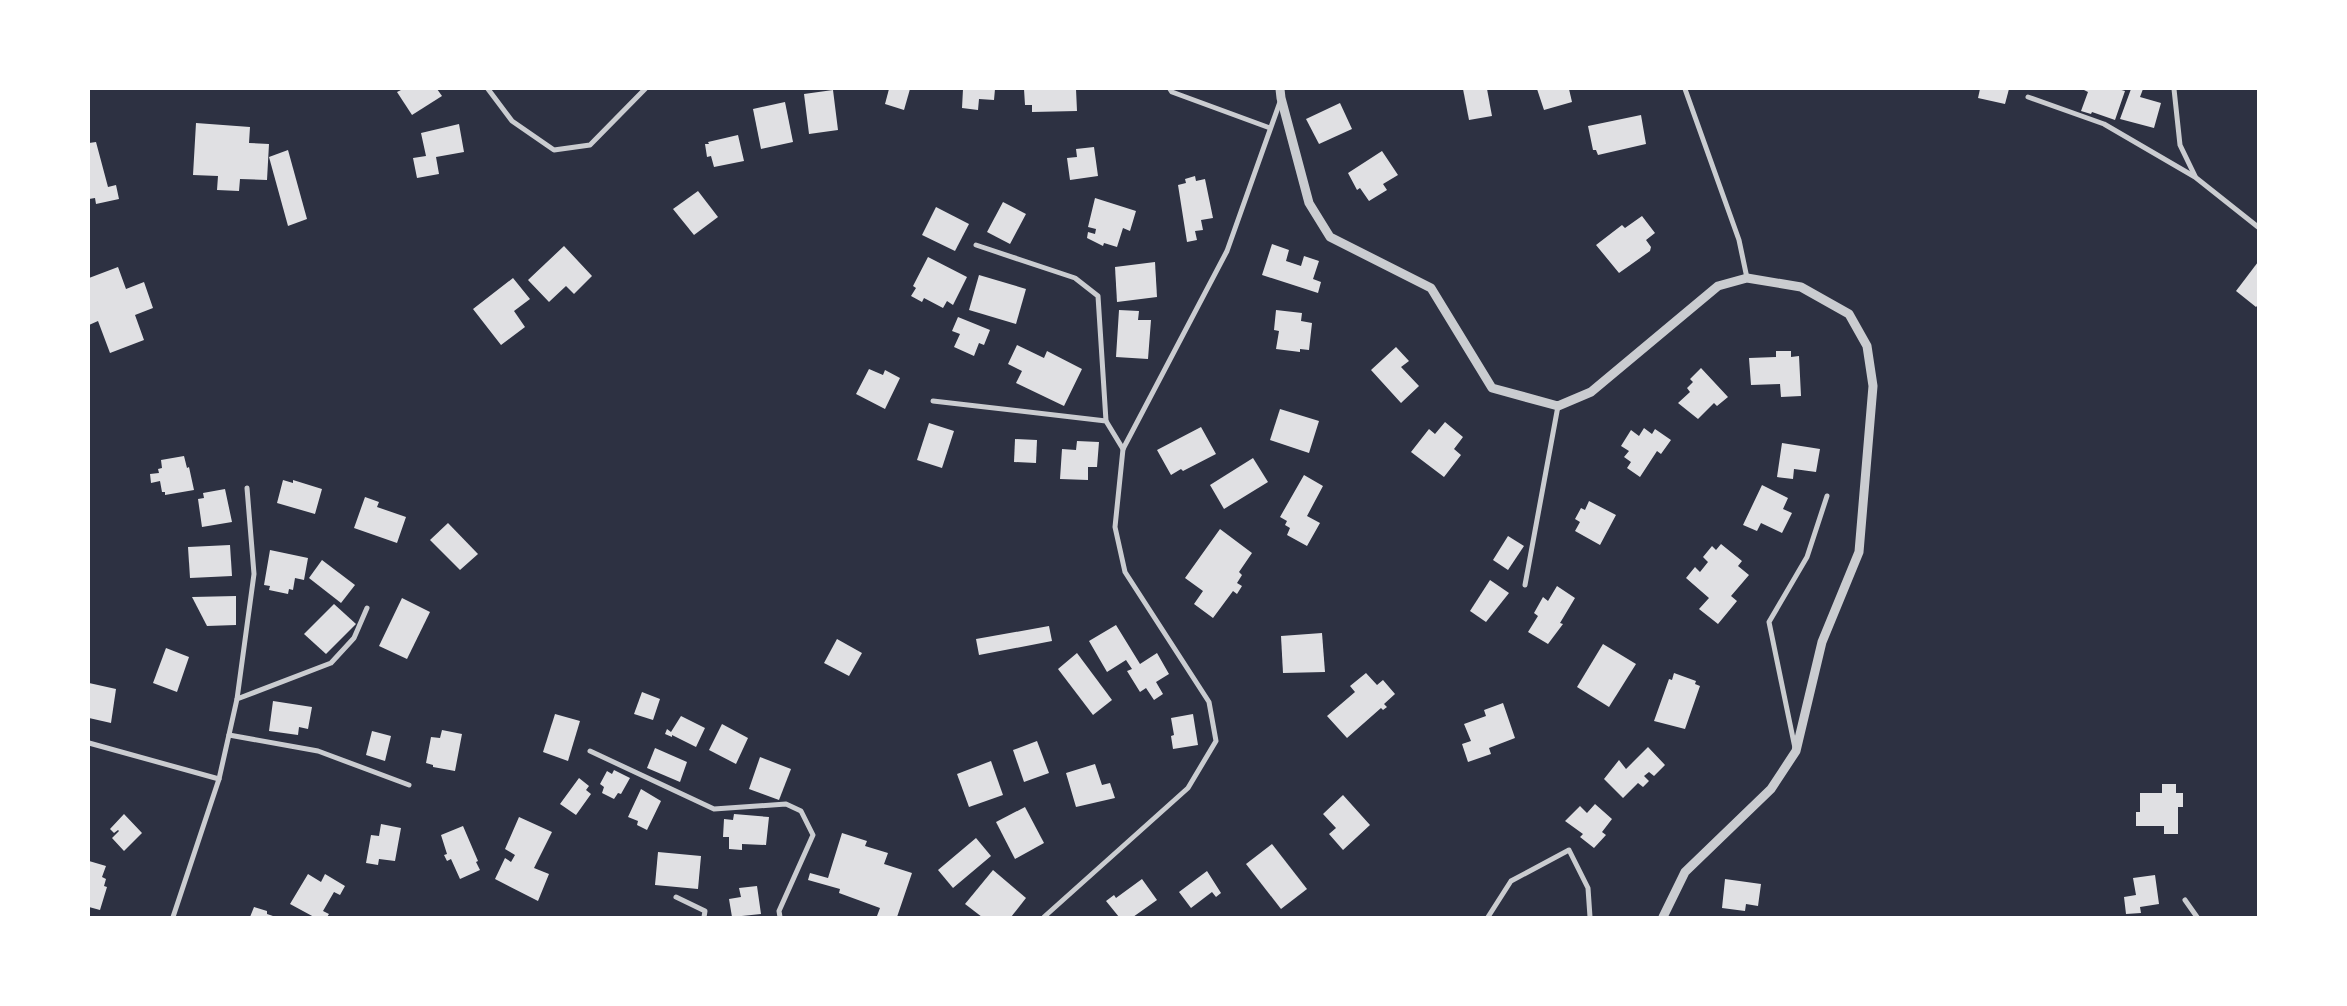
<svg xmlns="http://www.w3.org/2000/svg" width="2347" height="1006" font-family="'Source Serif 4',serif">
<rect width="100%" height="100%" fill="#2d3142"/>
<g fill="#e0e0e3">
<path d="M403,89H437L442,96L412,115L397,92Z"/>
<path d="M889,89H910L904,110L885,104Z"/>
<path d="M963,89H995L994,100L979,99L978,110L962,108Z"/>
<path d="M1024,89H1076L1077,111L1032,112V105H1025Z"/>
<path d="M1463,89H1487L1492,116L1469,120Z"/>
<path d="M1537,89H1569L1572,102L1544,110Z"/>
<path d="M1980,89H2009L2005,104L1978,98Z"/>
<path d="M2082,89H2118L2125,91L2115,120L2092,112L2091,114L2081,111L2088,92Z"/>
<path d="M2131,89H2143L2140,97L2161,103L2154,128L2120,119Z"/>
<path d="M833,90L838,130L809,134L804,94Z"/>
<path d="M785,102L793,142L761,149L753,109Z"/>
<path d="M1340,103L1352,129L1319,144L1306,119Z"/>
<path d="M1641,115L1646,144L1598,155L1596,150H1593L1588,126Z"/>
<path d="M196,123L250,127L249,143L269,144L267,180L240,179L239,191L217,190L218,176L193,175Z"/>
<path d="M459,124L464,152L436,157L439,174L417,178L413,158L426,156L421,133Z"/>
<path d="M738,135L744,161L714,167L711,156L707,157L705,144H709L708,142Z"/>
<path d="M96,142L108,187L116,185L119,199L96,204L95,198L89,199V143Z"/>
<path d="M1094,147L1098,176L1070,180L1067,158L1077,157L1076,149Z"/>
<path d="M288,150L307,219L288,226L269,157Z"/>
<path d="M1382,151L1398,175L1383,184L1387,190L1369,201L1360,188L1357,190L1348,173Z"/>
<path d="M1195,176L1196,181L1205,179L1213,218L1201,220L1203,230L1195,231L1197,240L1187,242L1178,185L1186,183L1185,179Z"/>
<path d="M698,191L718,217L694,235L673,209Z"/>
<path d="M1095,198L1136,211L1130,231L1123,228L1117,247L1104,243L1103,246L1087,238L1088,232L1095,234L1096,229L1088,227Z"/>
<path d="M1003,202L1026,214L1010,244L987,232Z"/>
<path d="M936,207L969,224L955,251L922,235Z"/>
<path d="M1642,216L1655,233L1646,240L1651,247L1650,251L1619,273L1596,245L1622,225L1625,228Z"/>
<path d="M1272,244L1289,250L1286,261L1301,266L1304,256L1319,261L1313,279L1321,282L1318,293L1262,275Z"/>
<path d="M564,246L592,276L574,294L566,286L549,302L528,280Z"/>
<path d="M928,257L967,277L953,305L947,301L943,308L924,298L922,302L911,296L916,288L913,286Z"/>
<path d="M1155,262L1157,297L1117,302L1115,267Z"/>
<path d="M2258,262V305L2256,307L2236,291Z"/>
<path d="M118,267L126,289L144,282L153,308L135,315L144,340L110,353L98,321L89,325V278Z"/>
<path d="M979,275L1026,289L1016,324L969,310Z"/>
<path d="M513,278L530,299L514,311L525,327L501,345L473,309Z"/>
<path d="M1119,310L1139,311L1138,320H1151L1148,359L1116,357Z"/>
<path d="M1276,310L1302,313L1301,321L1312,323L1309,350L1300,349V352L1276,349L1279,331L1274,330Z"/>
<path d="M958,317L990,330L984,345L979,343L974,356L954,347L960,334L952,331Z"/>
<path d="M1017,345L1044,358L1047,351L1082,369L1064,406L1016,383L1022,371L1008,364Z"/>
<path d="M1396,347L1409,361L1401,367L1419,386L1401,403L1371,370Z"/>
<path d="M1776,351H1791V357L1799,356L1801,396L1781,397L1780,384L1751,385L1749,358L1776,357Z"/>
<path d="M1701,368L1728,397L1717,406L1714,403L1698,419L1678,403L1690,392L1687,388L1693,382L1690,379Z"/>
<path d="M869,369L883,375L885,370L900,378L885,409L856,394Z"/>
<path d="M1280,409L1319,421L1309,453L1270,440Z"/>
<path d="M1445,422L1463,437L1454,449L1461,455L1444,477L1411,452L1429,429L1435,434Z"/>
<path d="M929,423L954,431L942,468L917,460Z"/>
<path d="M1201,427L1216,454L1183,471L1181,469L1171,475L1157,450Z"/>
<path d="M1644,428L1652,434L1655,429L1671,440L1661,454L1657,451L1640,477L1627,468L1631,462L1624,457L1629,451L1621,446L1631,430L1639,436Z"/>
<path d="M1015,439L1037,440L1036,463L1014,462Z"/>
<path d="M1077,441L1099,442L1097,467H1088V480L1060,479L1062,449L1076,450Z"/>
<path d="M1782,443L1820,449L1816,472L1794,469L1793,479L1777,477Z"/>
<path d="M184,456L187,468L189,467L194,490L165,495V492H162L160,481L151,483L150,474L159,473L158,469L162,468L161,460Z"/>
<path d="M1253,458L1268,482L1224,509L1210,485Z"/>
<path d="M1304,475L1323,486L1307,516L1320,523L1307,546L1287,535L1290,528L1285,525L1287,521L1280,517Z"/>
<path d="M283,480L293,483V480L322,489L315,514L277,503Z"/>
<path d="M1762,485L1788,498L1783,509L1792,513L1782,533L1761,523L1757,531L1743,525Z"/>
<path d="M225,489L232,522L202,527L198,499L204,498L203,493Z"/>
<path d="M365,497L379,502L377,507L406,517L397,543L354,528Z"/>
<path d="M1589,501L1616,515L1600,545L1575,531L1580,522L1575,519L1581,508L1585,510Z"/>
<path d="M448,523L478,554L460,570L430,540Z"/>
<path d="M1220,529L1252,553L1239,572L1242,575L1237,583L1242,586L1237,594L1233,591L1213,618L1194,604L1203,591L1185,578Z"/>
<path d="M1508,536L1524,546L1508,570L1493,560Z"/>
<path d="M1721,544L1742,561L1738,566L1749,575L1731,596L1737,601L1718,624L1699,609L1709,598L1686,578L1695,567L1700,572L1708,562L1703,557L1712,546L1716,550Z"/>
<path d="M230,545L232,576L190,578L188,547Z"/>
<path d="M270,550L308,558L304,580L295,578L293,590L289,589L288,594L269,590L270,586L264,585Z"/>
<path d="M322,560L355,585L341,603L309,578Z"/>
<path d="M1490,580L1509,593L1486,622L1470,611Z"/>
<path d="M1557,586L1575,598L1560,623L1563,624L1548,644L1528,632L1538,616L1534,613L1543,597L1548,601Z"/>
<path d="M236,596V625L207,626L192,597Z"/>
<path d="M402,598L430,612L407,659L379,646Z"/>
<path d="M334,604L356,624L326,654L304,634Z"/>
<path d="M1116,625L1140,664L1157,653L1169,674L1156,682L1163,694L1154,700L1146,688L1140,692L1127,671L1132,669L1126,660L1107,672L1089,641Z"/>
<path d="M1049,626L1052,641L979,655L976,639Z"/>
<path d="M1322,633L1325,672L1283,673L1281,636Z"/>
<path d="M837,639L862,653L849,676L824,663Z"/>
<path d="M1603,644L1636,664L1609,707L1577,687Z"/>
<path d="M166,648L189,657L177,692L153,683Z"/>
<path d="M1077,653L1112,700L1093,715L1058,669Z"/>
<path d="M1366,673L1377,685L1383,680L1395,694L1384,704L1387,707L1383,710L1381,708L1347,738L1327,716L1355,692L1350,686Z"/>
<path d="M1674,673L1696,681L1695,684L1700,686L1685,729L1654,721L1669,679L1672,680Z"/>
<path d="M89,683L116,689L111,723L89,718Z"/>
<path d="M642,692L660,699L653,720L634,714Z"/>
<path d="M273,701L312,707L308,729L299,727L298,735L269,731Z"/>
<path d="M1503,703L1515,738L1489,748L1491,754L1468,762L1462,744L1471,741L1464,724L1486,716L1484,710Z"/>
<path d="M555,714L580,721L568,761L543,752Z"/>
<path d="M1193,714L1198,745L1173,749L1171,736L1174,735L1171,718Z"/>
<path d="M681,716L705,728L696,747L672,735V737L665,734L667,729L671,732Z"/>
<path d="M722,724L748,738L736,764L709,750Z"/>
<path d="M442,730L462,734L455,771L433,767V765L426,763L431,737L440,738Z"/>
<path d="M372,731L391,736L385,761L366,755Z"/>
<path d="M1037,741L1049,773L1024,782L1013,750Z"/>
<path d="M1648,747L1665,765L1654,776L1649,772L1644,776L1649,781L1643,787L1638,783L1623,798L1604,779L1619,760L1626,769Z"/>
<path d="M655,748L687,762L680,782L647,768Z"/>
<path d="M760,757L791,769L779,800L749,789Z"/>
<path d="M991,761L1003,795L969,807L957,774Z"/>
<path d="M1095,764L1102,785L1110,783L1115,798L1076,807L1066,773Z"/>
<path d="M614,770L630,778L621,794L618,793L614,799L602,793L604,787L600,784L607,771L612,774Z"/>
<path d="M579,778L589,786L586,790L591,794L576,815L560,804Z"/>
<path d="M2162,784H2176V793H2183V807H2178V834H2164V826H2136V812H2140V793H2162Z"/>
<path d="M641,789L661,801L647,830L637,825L638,821L628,817Z"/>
<path d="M1343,795L1370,825L1343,850L1329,834L1336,828L1323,814Z"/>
<path d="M1595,804L1612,819L1602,832L1606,835L1594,848L1580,837L1583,834L1565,821L1580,806L1587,813Z"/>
<path d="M1025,807L1044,843L1015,859L996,822Z"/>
<path d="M124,814L142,833L124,851L112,838L119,831L118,830L114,833L110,829Z"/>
<path d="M734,814L769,817L766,845L742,844V850L729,849V837H723L724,819L733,820Z"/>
<path d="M519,817L552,832L534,868L549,874L538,901L495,879L505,858L511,862L515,855L505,849Z"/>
<path d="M381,824L401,828L395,861L379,859L378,865L366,863L371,835L379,836Z"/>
<path d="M463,826L478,861L476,862L480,870L460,879L451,859L447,861L444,855L447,854L441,835Z"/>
<path d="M842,833L867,841L865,846L888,853L884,864L912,873L897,917L877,916L880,908L839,893L840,889L808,880L810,873L828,878Z"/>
<path d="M976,838L991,856L953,888L938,870Z"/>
<path d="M1272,844L1307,889L1281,909L1246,864Z"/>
<path d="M658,852L701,856L698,889L655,885Z"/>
<path d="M89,861L106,866L102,877L106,879L104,886L107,887L100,910L89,907Z"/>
<path d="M993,870L1026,898L1011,917H982L965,904Z"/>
<path d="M1207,871L1221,893L1216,897L1212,892L1191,908L1179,892Z"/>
<path d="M308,874L321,882L325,874L345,886L340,895L334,892L323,911L329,914L327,917H314L290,904Z"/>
<path d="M2155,875L2159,904L2140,907L2141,913L2126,914L2124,897L2136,895L2133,878Z"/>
<path d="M1142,879L1157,900L1133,917H1119L1106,901L1114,895L1116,898Z"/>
<path d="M1725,879L1761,884L1758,906L1746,904L1745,911L1722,908Z"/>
<path d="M757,886L761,914L732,917L729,899L741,897L739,888Z"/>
<path d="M254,907L267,911V914L276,917H250Z"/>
</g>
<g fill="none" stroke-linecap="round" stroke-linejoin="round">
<g stroke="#caccd0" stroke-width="5">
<path d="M488,89L512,121L554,150L590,145L645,89"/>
<path d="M1170,89L1172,92L1270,128"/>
<path d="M1685,89L1739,240L1747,278"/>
<path d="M2174,89L2180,145L2195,176"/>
<path d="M2028,97L2104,124L2195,177L2258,227"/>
<path d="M976,245L1075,278L1098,296L1106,421"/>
<path d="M933,401L1106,421L1123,449"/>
<path d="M1525,585L1558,406"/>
<path d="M237,699L254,574L247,488"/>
<path d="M229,735L318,751L409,785"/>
<path d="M89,743L219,779"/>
<path d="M1795,748L1769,622L1807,557L1827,496"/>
<path d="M590,751L714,809L786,804L801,811L813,835L779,911L780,917"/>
<path d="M676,897L705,911L704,917"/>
<path d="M2185,900L2197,917"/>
<path d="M173,917L219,779L237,699L331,663L354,638L367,608"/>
<path d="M1044,917L1188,788L1216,741L1209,702L1125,572L1115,527L1123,449L1227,251L1281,99"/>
<path d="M1488,917L1511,881L1569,850L1588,888L1590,917"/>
</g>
<path stroke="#caccd0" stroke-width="9" d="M1280,89L1281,98L1309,203L1330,237L1431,288L1492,388L1558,406L1591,392L1718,286L1747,278L1801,287L1849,314L1867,346L1873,386L1859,552L1822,642L1796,751L1771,789L1685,872L1663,917"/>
</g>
<rect width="2347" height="1006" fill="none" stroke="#ffffff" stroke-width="180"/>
</svg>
